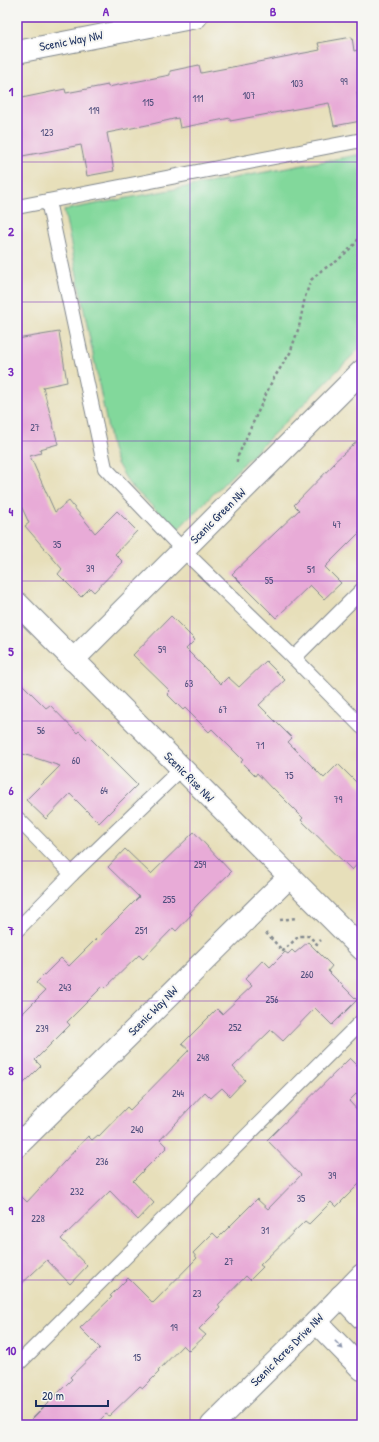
<svg xmlns="http://www.w3.org/2000/svg" width="379" height="1442" font-family="'Patrick Hand',sans-serif">
<rect width="100%" height="100%" fill="#f6f6f2"/>
<filter id="ink" filterUnits="userSpaceOnUse"><feTurbulence type="fractalNoise" baseFrequency=".025" numOctaves="2"/><feDisplacementMap in="SourceGraphic" scale="8" xChannelSelector="R" yChannelSelector="G"/><feConvolveMatrix kernelMatrix="1 2 1 2 8 2 1 2 1" color-interpolation-filters="sRGB"/></filter>
<filter id="wash" filterUnits="userSpaceOnUse"><feTurbulence type="fractalNoise" baseFrequency=".012" numOctaves="4" result="noise"/><feDisplacementMap in="SourceGraphic" scale="16" xChannelSelector="R" yChannelSelector="G"/><feGaussianBlur stdDeviation="0.9" result="paint"/><feColorMatrix in="noise" values="0 0 0 0 0 0 0 0 0 0 0 0 0 0 0 0 0 1.4 0 .05"/><feComposite in="paint" operator="in"/></filter>
<g filter="url(#wash)">
<rect width="100%" height="100%" fill="#e7dfba"/>
<path fill="#82d89b" stroke="#4e847c" d="M362,154V346L177,530L129,484L117,463L112,449L64,210Z"/>
<g id="blocks">
<g fill="#e8abd7">
<path d="M352,37L354,51L358,50L362,70V91L357,92L361,121L334,126L329,103L230,121V118L180,128L178,118L152,124L107,133L114,171L87,176L81,145L17,157V99L65,89L66,93L108,85V87L170,75V71L199,65L201,73L320,50L318,43Z"/>
<path d="M59,332L67,382L43,387L58,444L40,449L41,453L30,456L55,512L69,501L95,533L117,511L137,531L115,554L123,562L94,592L90,588L81,597L58,574L62,569L25,526L29,523L17,497V339Z"/>
<path d="M362,437V530L325,567L341,583L324,599L310,585L276,618L232,574L299,510L294,505L334,464L333,463Z"/>
<path d="M171,616L195,640L186,649L221,684L228,677L239,687L266,661L285,680L259,705L292,738L288,742L324,778L338,764L362,788V859L352,870L301,820L303,818L273,788L272,789L257,773L255,776L241,762L243,760L212,729L209,732L185,708L183,710L167,694L170,691L133,655Z"/>
<path d="M17,679L46,708L50,705L77,733L79,731L88,740L90,738L137,785L99,823L70,794L46,819L26,800L60,766L23,754L17,749Z"/>
<path d="M194,832L231,872L199,903L190,913L192,914L176,931L173,928L143,959L139,955L105,988L103,986L67,1022L70,1025L35,1060L41,1066L17,1090V1019L45,991L36,983L61,958L69,966L96,939V940L139,897L108,867L125,849L151,874Z"/>
<path d="M308,942L332,966L328,971L357,1000L332,1025L315,1008L283,1041L271,1030L233,1067L245,1080L230,1096L222,1088L211,1098L205,1092L160,1140L167,1147L133,1181L154,1203L138,1220L110,1191L61,1239L87,1266L70,1284L47,1260L17,1288V1192L27,1202L88,1136L92,1140L98,1135L99,1136L127,1107L130,1110L189,1050L182,1044L217,1009L222,1014L252,986L245,979L263,960L270,967L285,952L288,954L292,950L295,953Z"/>
<path d="M350,1058L362,1070V1088L349,1101L362,1115V1181L336,1207L331,1202L309,1224L305,1221L260,1265L263,1267L250,1280L246,1276L218,1305L220,1308L199,1329L206,1335L189,1351L183,1345L158,1371L159,1372L143,1388L140,1386L109,1416L106,1414L95,1425H26L72,1379L70,1377L100,1348L80,1328L112,1297L110,1296L128,1278L153,1303L197,1258L193,1253L213,1233L218,1238L257,1199L268,1209L301,1175L267,1140Z"/>
</g>
</g>
</g>
<g filter="url(#ink)">
<use href="#blocks" fill-opacity="0" stroke="#81878c" stroke-width="1"/>
<g fill="none" stroke-linecap="round" stroke-linejoin="round">
<defs>
<g id="service">
<path d="M48,201L105,468L183,550L294,658L362,727"/>
<path d="M17,207L362,140"/>
<path d="M294,658L362,590"/>
<path d="M17,818L72,874"/>
<path d="M17,930L72,874L181,769"/>
<path d="M17,1365L362,1021"/>
</g>
<g id="minor">
<path d="M17,52L196,17"/>
<path d="M17,603L362,949"/>
<path d="M73,660L362,371"/>
<path d="M17,1146L289,877"/>
<path d="M341,1296L362,1318"/>
<path d="M316,1322L362,1369"/>
</g>
<path id="tertiary" d="M212,1425L316,1322L362,1275"/>
</defs>
<use href="#service" stroke="#81878c" stroke-width="16"/>
<use href="#minor" stroke="#81878c" stroke-width="24"/>
<use href="#tertiary" stroke="#81878c" stroke-width="24"/>
<g stroke="#81878c" stroke-width="2.5" stroke-dasharray="3 3" stroke-linecap="butt">
<path d="M237,462V458L272,381L290,353L299,327L305,297L311,280L322,270L337,261L355,244L362,233"/>
<path d="M280,920L297,918"/>
<path d="M266,933L283,951L299,936H309L317,944L321,940"/>
</g>
<use href="#service" stroke="#fff" stroke-width="14"/>
<use href="#minor" stroke="#fff" stroke-width="22"/>
<use href="#tertiary" stroke="#fff" stroke-width="22"/>
</g>
<defs><path id="oneway-solid" d="M-6-.8H1V-3.2L6.5 0L1 3.2V.8H-6Z"/></defs>
<use fill="#8d97ae" href="#oneway-solid" transform="translate(339 1345) rotate(46)"/>
</g>
<path fill="none" stroke="#7b2cbf" stroke-width="1" stroke-opacity="0.55" d="M190,17V1425M17,162H362M17,302H362M17,441H362M17,581H362M17,721H362M17,861H362M17,1001H362M17,1140H362M17,1280H362"/>
<g text-anchor="middle" stroke-width="4" stroke-linejoin="round" paint-order="stroke">
<g font-size="10" fill="#4e4e7c">
<text x="344" y="85">99</text>
<text x="297" y="87">103</text>
<text x="249" y="99">107</text>
<text x="198" y="102">111</text>
<text x="148" y="106">115</text>
<text x="94" y="114">119</text>
<text x="47" y="136">123</text>
<text x="35" y="431">27</text>
<text x="337" y="528">47</text>
<text x="57" y="548">35</text>
<text x="90" y="572">39</text>
<text x="311" y="573">51</text>
<text x="269" y="584">55</text>
<text x="162" y="653">59</text>
<text x="189" y="687">63</text>
<text x="223" y="713">67</text>
<text x="41" y="734">56</text>
<text x="260" y="749">71</text>
<text x="76" y="764">60</text>
<text x="289" y="779">75</text>
<text x="104" y="794">64</text>
<text x="338" y="803">79</text>
<text x="200" y="868">259</text>
<text x="169" y="903">255</text>
<text x="141" y="934">251</text>
<text x="307" y="978">260</text>
<text x="65" y="991">243</text>
<text x="272" y="1003">256</text>
<text x="235" y="1031">252</text>
<text x="42" y="1032">239</text>
<text x="203" y="1061">248</text>
<text x="178" y="1097">244</text>
<text x="137" y="1133">240</text>
<text x="102" y="1165">236</text>
<text x="332" y="1179">39</text>
<text x="77" y="1195">232</text>
<text x="301" y="1202">35</text>
<text x="38" y="1222">228</text>
<text x="265" y="1234">31</text>
<text x="229" y="1265">27</text>
<text x="197" y="1297">23</text>
<text x="174" y="1331">19</text>
<text x="137" y="1361">15</text>
</g>
<g font-size="12" fill="#1b2f5e" stroke="#f6f6f2">
<text transform="translate(71 41) rotate(-11)" y="4">Scenic Way NW</text>
<text transform="translate(218 516) rotate(-45)" y="4">Scenic Green NW</text>
<text transform="translate(189 777) rotate(45)" y="4">Scenic Rise NW</text>
<text transform="translate(153 1011) rotate(-45)" y="4">Scenic Way NW</text>
<text transform="translate(287 1350) rotate(-45)" y="4">Scenic Acres Drive NW</text>
</g>
</g>
<rect width="379" height="1442" fill="none" stroke="#f6f6f2" stroke-width="44"/>
<path d="M36 1400v6h72v-6" fill="none" stroke="#1b2f5e" stroke-width="2"/>
<text x="42" y="1400" font-size="12" fill="#1b2f5e" stroke="#f6f6f2" stroke-width="3" paint-order="stroke">20 m</text>
<rect x="22" y="22" width="335" height="1398" fill="none" stroke="#7b2cbf" stroke-width="1.5"/>
<g font-size="13" text-anchor="middle" font-weight="bold" fill="#7b2cbf">
<text x="106" y="16">A</text>
<text x="273" y="16">B</text>
<text x="11" y="96">1</text>
<text x="11" y="236">2</text>
<text x="11" y="376">3</text>
<text x="11" y="516">4</text>
<text x="11" y="656">5</text>
<text x="11" y="795">6</text>
<text x="11" y="935">7</text>
<text x="11" y="1075">8</text>
<text x="11" y="1215">9</text>
<text x="11" y="1355">10</text>
</g>
</svg>
